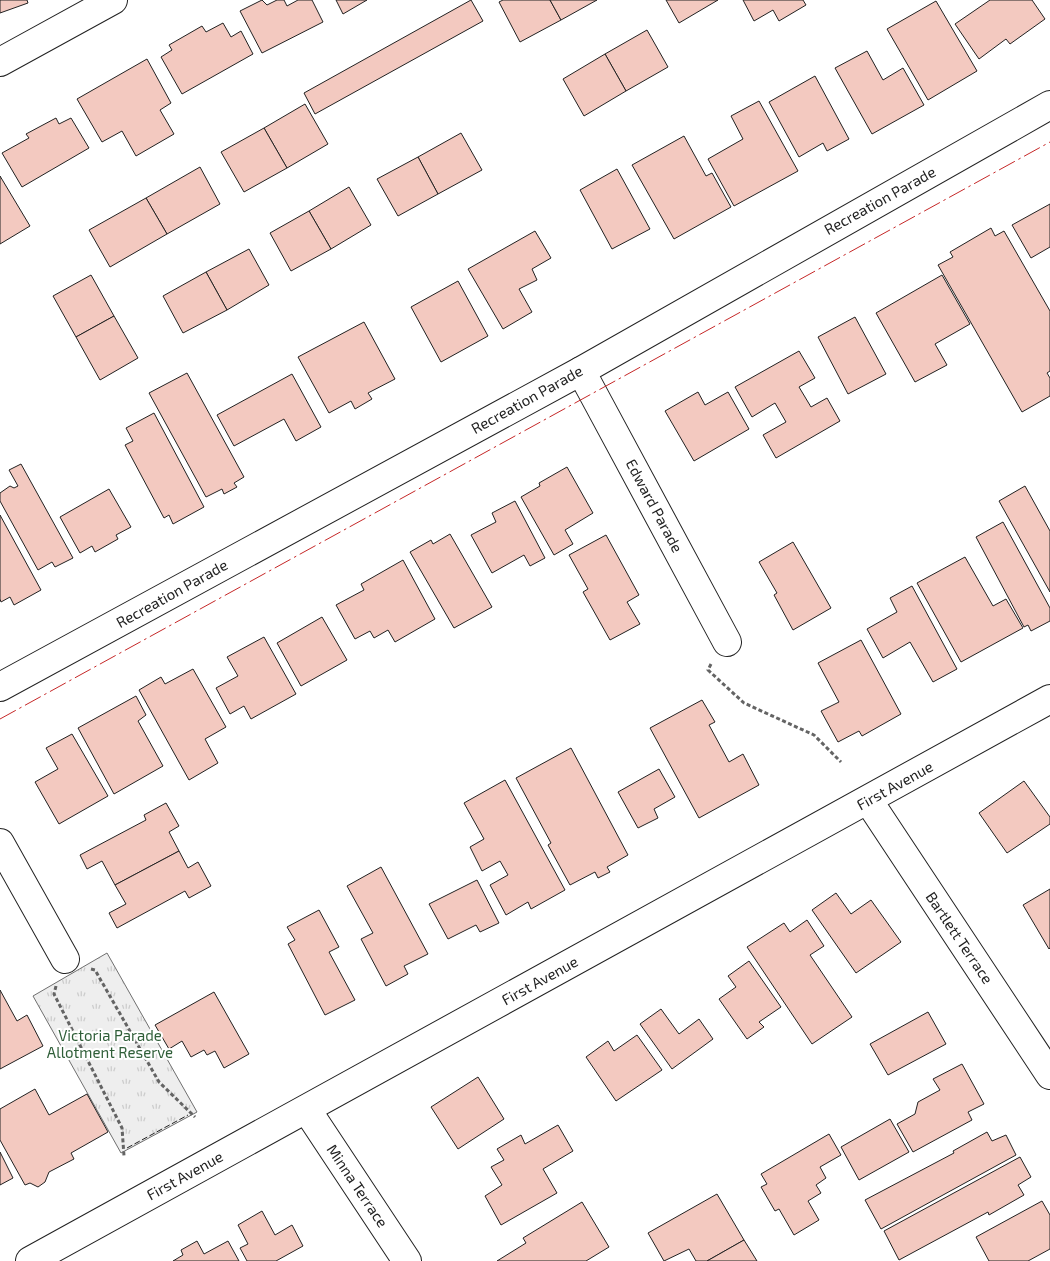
<svg xmlns="http://www.w3.org/2000/svg" width="1050" height="1261" font-family="'Exo 2',sans-serif">
<defs>
<pattern id="park-tufts" width="24" height="20" patternUnits="userSpaceOnUse" patternTransform="scale(1.25)"><rect width="24" height="20" fill="#eee"/><path d="M3 7l-1-3M5 7V3M7 7l1-3M15 17l-1-3M17 17v-4M19 17l1-3" fill="none" stroke="#ccc"/></pattern>
</defs>
<rect width="100%" height="100%" fill="#fff"/>
<path fill="url(#park-tufts)" stroke="#6f6f6f" d="M107,953L197,1112L121,1153L33,996Z"/>
<g fill="#f3c9c0" stroke="#222">
<path d="M0,0H27L28,3L0,13Z"/>
<path d="M262,0L267,5L277,0H284L287,6L298,0H312L323,22L262,53L240,11Z"/>
<path d="M336,0H367L343,14Z"/>
<path d="M471,0L483,21L315,114L304,93Z"/>
<path d="M503,0H550L561,20L520,42L499,2Z"/>
<path d="M550,0H597L561,20Z"/>
<path d="M666,0H718L679,23Z"/>
<path d="M743,0H803L806,5L779,21L773,10L754,21Z"/>
<path d="M990,0H1032L1045,19L1010,44L1006,39L979,59L955,24Z"/>
<path d="M936,1L977,71L928,100L887,29Z"/>
<path d="M223,23L231,37L241,31L253,54L182,94L161,57L172,50L169,45L202,26L206,32Z"/>
<path d="M647,30L668,67L626,91L605,54Z"/>
<path d="M867,51L883,80L903,68L924,105L872,134L835,68Z"/>
<path d="M605,54L626,91L584,116L563,79Z"/>
<path d="M147,59L171,103L160,110L174,134L136,156L122,131L102,142L77,99Z"/>
<path d="M815,76L849,139L827,151L823,143L799,157L769,102Z"/>
<path d="M759,101L798,171L734,206L708,159L743,139L731,116Z"/>
<path d="M305,104L328,144L287,168L264,128Z"/>
<path d="M56,118L59,124L71,118L89,148L22,187L2,153L29,138L26,134Z"/>
<path d="M264,128L287,168L244,192L221,152Z"/>
<path d="M461,133L482,170L438,194L418,157Z"/>
<path d="M684,136L706,176L712,173L731,207L674,239L632,165Z"/>
<path d="M418,157L438,194L398,216L377,179Z"/>
<path d="M200,167L220,204L167,234L146,198Z"/>
<path d="M617,169L650,229L612,249L580,190Z"/>
<path d="M0,176L30,226L0,244Z"/>
<path d="M349,187L371,225L331,249L309,211Z"/>
<path d="M146,198L167,234L110,267L89,230Z"/>
<path d="M1050,204V247L1031,258L1012,225Z"/>
<path d="M309,211L331,249L291,271L270,233Z"/>
<path d="M991,228L995,236L1004,231L1050,311V371L1047,373L1050,378V396L1022,412L938,265L953,257L950,252Z"/>
<path d="M535,231L551,258L532,269L537,280L519,289L532,312L503,329L468,269Z"/>
<path d="M249,249L269,285L227,310L206,272Z"/>
<path d="M206,272L227,310L183,333L163,296Z"/>
<path d="M91,275L114,316L76,337L53,296Z"/>
<path d="M942,275L970,324L935,344L947,365L915,382L876,313Z"/>
<path d="M458,281L488,336L441,362L411,307Z"/>
<path d="M114,316L138,358L100,380L76,337Z"/>
<path d="M855,317L886,374L848,394L818,337Z"/>
<path d="M364,322L395,379L368,393L372,399L355,409L351,401L329,413L298,357Z"/>
<path d="M799,351L815,378L799,387L811,407L827,398L840,421L776,458L763,435L786,422L775,403L752,417L735,387Z"/>
<path d="M187,373L244,477L234,483L237,487L224,494L222,489L206,497L149,393Z"/>
<path d="M292,374L321,427L296,441L284,419L234,446L217,415Z"/>
<path d="M698,392L705,405L728,392L749,429L694,461L665,411Z"/>
<path d="M154,413L204,507L173,524L169,515L164,518L125,445L133,441L126,428Z"/>
<path d="M21,464L73,558L55,567L52,562L38,570L0,501V493L10,486L14,488L18,486L9,470Z"/>
<path d="M567,467L593,513L565,530L573,544L554,555L521,497L540,486L539,483Z"/>
<path d="M1025,486L1050,531V592L999,501Z"/>
<path d="M109,489L131,527L116,535L118,539L95,552L92,546L80,553L60,517Z"/>
<path d="M515,501L545,558L530,566L524,555L492,573L471,535L496,522L492,513Z"/>
<path d="M0,515L41,590L14,605L10,597L1,602L0,599Z"/>
<path d="M1003,522L1050,608V621L1031,631L1028,625L1024,627L976,537Z"/>
<path d="M450,534L492,607L454,628L410,552L431,540L433,544Z"/>
<path d="M606,535L639,595L627,602L640,624L610,640L583,592L588,589L569,555Z"/>
<path d="M793,542L831,608L793,630L774,595L777,593L759,562Z"/>
<path d="M965,557L993,606L1006,599L1023,628L961,662L917,583Z"/>
<path d="M403,560L435,619L395,642L388,630L374,638L370,631L355,639L336,605L364,590L361,584Z"/>
<path d="M912,586L957,669L933,682L910,642L883,658L867,629L897,612L890,598Z"/>
<path d="M322,617L347,660L301,686L277,643Z"/>
<path d="M264,637L296,694L251,719L244,706L230,714L216,688L238,676L227,657Z"/>
<path d="M861,640L901,714L862,736L859,731L838,742L821,711L839,702L818,663Z"/>
<path d="M193,669L226,727L205,739L218,763L189,780L139,690L161,677L165,684Z"/>
<path d="M136,696L146,715L138,721L163,766L114,794L78,728Z"/>
<path d="M702,700L715,722L709,725L729,762L743,754L759,785L699,818L650,728Z"/>
<path d="M72,734L108,796L59,824L35,782L58,769L46,748Z"/>
<path d="M571,748L628,855L607,867L610,872L598,878L595,872L570,885L548,845L551,843L516,778Z"/>
<path d="M659,769L675,797L654,809L658,818L638,828L618,792Z"/>
<path d="M505,780L565,890L531,909L528,902L506,915L490,885L508,875L500,861L482,871L470,847L484,839L464,803Z"/>
<path d="M1024,781L1050,817V824L1007,853L979,813Z"/>
<path d="M166,803L179,826L169,832L179,851L115,885L102,861L87,869L80,855L146,820L144,815Z"/>
<path d="M179,851L188,868L198,862L211,886L189,898L185,891L117,928L109,913L126,904L115,885Z"/>
<path d="M381,867L428,954L404,966L408,974L386,986L361,939L373,933L347,886Z"/>
<path d="M477,880L499,923L480,932L476,925L448,939L429,904Z"/>
<path d="M1050,889V948L1049,949L1023,905Z"/>
<path d="M836,893L851,914L871,900L901,942L856,973L812,910Z"/>
<path d="M319,910L339,947L329,952L355,1000L325,1015L288,944L295,940L287,927Z"/>
<path d="M807,920L824,946L810,955L852,1017L812,1044L747,947L784,923L790,932Z"/>
<path d="M749,961L781,1007L759,1022L764,1027L747,1039L719,999L736,987L728,976Z"/>
<path d="M0,990L17,1021L27,1015L43,1046L0,1069Z"/>
<path d="M214,992L249,1054L224,1068L215,1051L207,1055L204,1050L191,1057L182,1041L169,1049L155,1025Z"/>
<path d="M661,1009L679,1034L699,1019L713,1039L672,1069L640,1024Z"/>
<path d="M928,1012L946,1044L888,1075L870,1044Z"/>
<path d="M637,1035L662,1070L616,1101L586,1057L608,1041L614,1051Z"/>
<path d="M962,1064L984,1104L968,1112L972,1120L913,1152L897,1124L915,1114L918,1102L940,1090L933,1079Z"/>
<path d="M478,1077L504,1119L458,1149L431,1107Z"/>
<path d="M35,1089L49,1115L87,1094L108,1132L71,1153L74,1159L49,1172L45,1182L38,1187L30,1183L25,1185L0,1140V1109Z"/>
<path d="M890,1119L909,1152L859,1180L841,1147Z"/>
<path d="M558,1125L573,1151L543,1169L557,1193L501,1225L485,1196L502,1185L491,1167L504,1160L497,1149L521,1135L525,1144Z"/>
<path d="M987,1132L992,1141L1006,1135L1016,1155L881,1229L865,1200L954,1153L953,1151Z"/>
<path d="M829,1134L841,1155L820,1167L826,1178L816,1185L821,1193L808,1201L819,1220L794,1235L779,1209L775,1211L761,1187L767,1184L761,1174Z"/>
<path d="M0,1152L13,1178L0,1185Z"/>
<path d="M1020,1157L1031,1177L1018,1185L1024,1195L989,1215L988,1212L899,1260L884,1231Z"/>
<path d="M717,1194L744,1240L707,1261H696L689,1249L664,1261L648,1233Z"/>
<path d="M1042,1201L1050,1215V1249L1028,1261H989L976,1237Z"/>
<path d="M582,1202L609,1247L586,1261H497L526,1243L523,1238Z"/>
<path d="M262,1211L275,1235L292,1225L303,1246L276,1261H247L240,1248L248,1244L238,1225Z"/>
<path d="M744,1240L757,1261H707Z"/>
<path d="M197,1241L204,1254L228,1241L239,1261H173L183,1255L181,1250Z"/>
</g>
<g fill="none" stroke-linecap="round" stroke-linejoin="round">
<defs>
<g id="minor">
<path d="M0,62L113,0"/>
<path d="M581,371L727,642"/>
<path d="M0,687L581,371L1050,105"/>
<path d="M868,800L1050,1075"/>
<path d="M0,843L65,959"/>
<path d="M307,1110L407,1261"/>
<path d="M30,1261L1050,699"/>
</g>
</defs>
<use href="#minor" stroke="#222" stroke-width="30"/>
<g stroke="#646464" stroke-width="3" stroke-dasharray="4 2.5" stroke-linecap="butt">
<path d="M711,664L708,670L744,703L814,735L841,762"/>
<path d="M91,969L95,970L159,1082L195,1117"/>
<path d="M56,986L54,994L122,1128L124,1156"/>
</g>
<use href="#minor" stroke="#fff" stroke-width="28"/>
<path stroke="#222" stroke-width="1" stroke-dasharray="6 2.5" stroke-linecap="butt" d="M127,1148L188,1115"/>
<path stroke="#c62828" stroke-width="1" stroke-dasharray="18 4 2.5 4" stroke-linecap="butt" d="M0,719L1050,142"/>
</g>
<g text-anchor="middle" stroke-width="4" stroke-linejoin="round" paint-order="stroke">
<g font-size="15" fill="#222" stroke="#fff">
<text transform="translate(880 201) rotate(-29)" y="5">Recreation Parade</text>
<text transform="translate(527 400) rotate(-29)" y="5">Recreation Parade</text>
<text transform="translate(654 506) rotate(62)" y="5">Edward Parade</text>
<text transform="translate(172 594) rotate(-29)" y="5">Recreation Parade</text>
<text transform="translate(895 786) rotate(-29)" y="5">First Avenue</text>
<text transform="translate(959 938) rotate(56)" y="5">Bartlett Terrace</text>
<text transform="translate(540 981) rotate(-29)" y="5">First Avenue</text>
<text transform="translate(185 1176) rotate(-29)" y="5">First Avenue</text>
<text transform="translate(357 1186) rotate(56)" y="5">Minna Terrace</text>
</g>
<g font-size="15" fill="#2f5e38" stroke="#fff">
<text x="110" y="1041">Victoria Parade<tspan x="110" dy="17">Allotment Reserve</tspan></text>
</g>
</g>
</svg>
